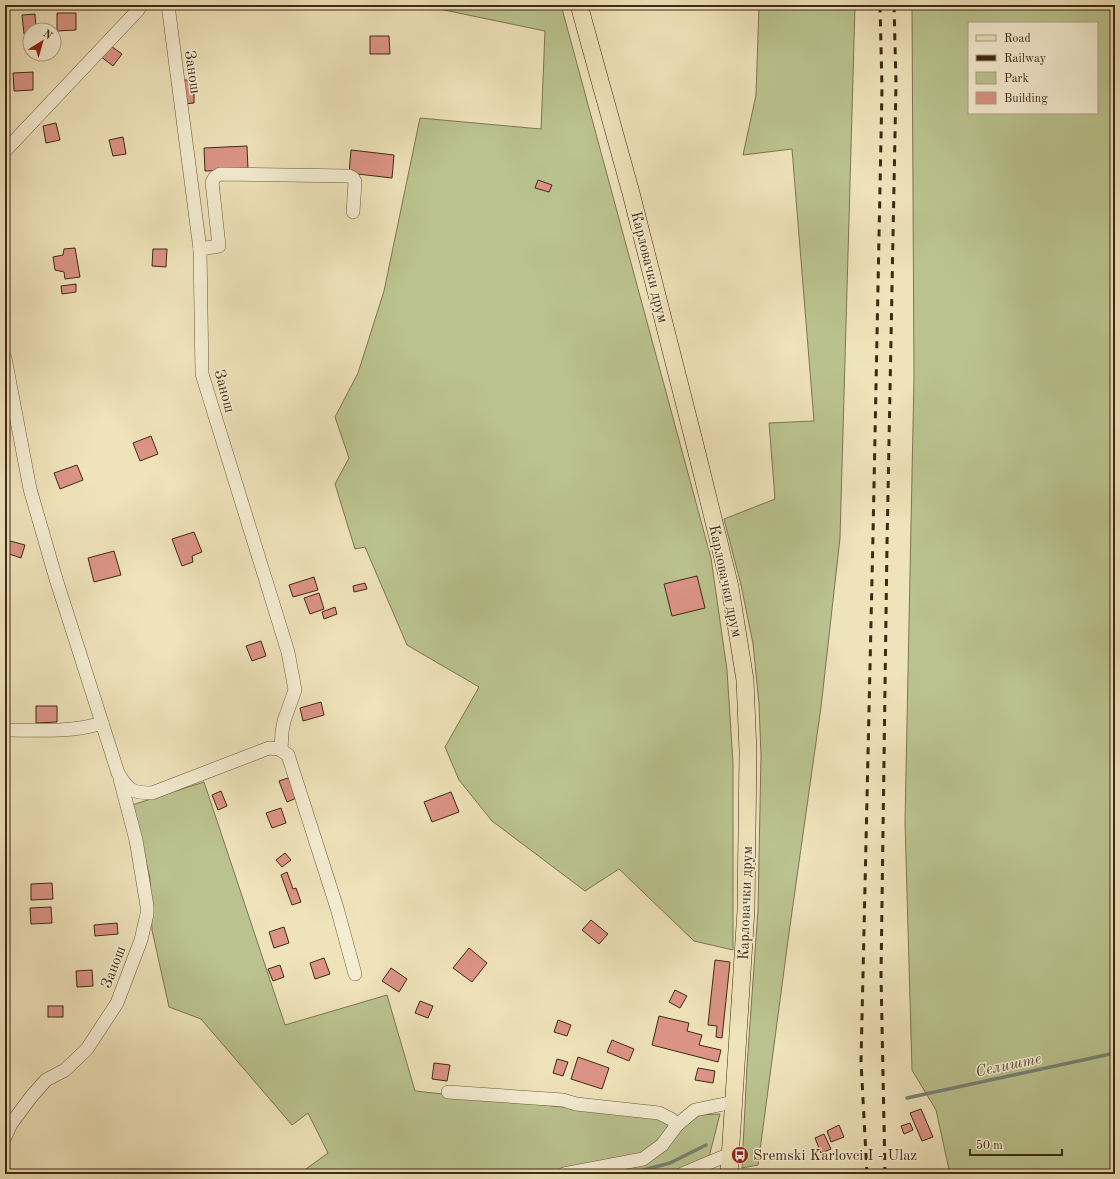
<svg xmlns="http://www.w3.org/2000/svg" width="1120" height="1179" font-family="'Old Standard TT',serif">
<rect width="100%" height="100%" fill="#efe3ba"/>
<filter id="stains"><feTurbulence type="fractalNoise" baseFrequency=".005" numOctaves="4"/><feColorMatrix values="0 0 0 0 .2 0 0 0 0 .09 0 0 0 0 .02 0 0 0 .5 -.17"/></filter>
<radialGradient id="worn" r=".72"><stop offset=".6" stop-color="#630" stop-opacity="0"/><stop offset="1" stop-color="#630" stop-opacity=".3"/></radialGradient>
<g fill="#bac38f" stroke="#7d7652" fill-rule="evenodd">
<path d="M420,5H561L711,558L727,670L733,763V950L694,941L619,869L585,891L492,821L459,780L445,747L479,687L407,645L365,547L355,549L335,484L349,458L335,417L358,373L384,291L420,118L541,129L545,31Z"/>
<path d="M759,5H855L840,538L821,707L789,933L758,1165L742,1168L747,1066L758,910L761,756L759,704L753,644L741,585L724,519L775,499L769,423L814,421L792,149L743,155L756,95Z"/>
<path d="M912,5H1115V1174H950L936,1110L912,1070L905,822L914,377ZM969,23H1097V113H969Z"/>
<path d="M204,782L285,1025L387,995L415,1091L618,1113L672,1116L720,1114L709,1157L691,1174H299L328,1153L308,1113L292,1125L201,1019L169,1007L152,930L150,878L132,805Z"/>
</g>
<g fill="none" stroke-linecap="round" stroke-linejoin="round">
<g stroke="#778275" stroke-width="3.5">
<path d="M907,1098L1115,1053"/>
<path d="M628,1174L670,1163L706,1145"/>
</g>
</g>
<g fill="#dc9486" stroke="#402914">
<path d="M57,13H76V30L57,31Z"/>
<path d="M35,14L36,30H30V33L24,34L22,15Z"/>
<path d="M370,36H389L390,54H370Z"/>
<path d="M108,44L122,54L113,66L100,56Z"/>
<path d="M33,72V90L14,91L13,73Z"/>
<path d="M184,80H194V103L184,104Z"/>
<path d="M56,123L60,140L46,143L43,126Z"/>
<path d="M123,137L126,154L113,156L109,140Z"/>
<path d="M247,146L248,169L205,171L204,148Z"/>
<path d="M351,150L394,155L392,178L349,173Z"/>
<path d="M538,180L552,185L549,192L535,188Z"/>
<path d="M75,248L80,277L65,279L64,272L55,270L53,257L63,255L64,249Z"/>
<path d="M153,249H167L166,267L152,266Z"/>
<path d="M76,284V292L62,294L61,286Z"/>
<path d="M151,436L158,454L140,461L133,443Z"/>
<path d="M77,465L83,480L60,489L54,473Z"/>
<path d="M194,532L202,552L192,556L193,562L182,566L172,539Z"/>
<path d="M10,541L25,545L21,558L6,553Z"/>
<path d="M114,551L121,575L94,582L88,558Z"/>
<path d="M697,576L705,608L672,616L664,584Z"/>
<path d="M314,577L318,590L293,597L289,585Z"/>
<path d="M365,583L367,589L354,592L353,586Z"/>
<path d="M319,593L324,609L310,614L304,598Z"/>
<path d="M335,607L337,614L324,619L322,612Z"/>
<path d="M261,641L266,656L252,661L246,646Z"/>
<path d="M321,702L324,715L303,721L300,708Z"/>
<path d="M36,706H57V722L36,723Z"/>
<path d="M291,777L299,797L287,802L279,781Z"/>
<path d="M221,791L227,806L218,810L212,795Z"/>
<path d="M451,792L459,812L432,822L424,802Z"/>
<path d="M281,808L286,823L272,828L266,813Z"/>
<path d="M5,822H9L8,836H5Z"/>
<path d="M285,853L291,860L282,867L276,860Z"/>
<path d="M287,872L293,889L296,888L301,902L292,905L281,875Z"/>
<path d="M52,883L53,899L31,900V884Z"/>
<path d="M51,907L52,923L31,924L30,908Z"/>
<path d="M591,920L608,934L599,944L582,930Z"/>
<path d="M117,923L118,934L95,936L94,925Z"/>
<path d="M284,927L289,943L274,948L269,932Z"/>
<path d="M469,948L487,963L472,982L453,968Z"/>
<path d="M324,958L330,974L315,979L310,963Z"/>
<path d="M715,960L730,962L722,1038L716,1037L717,1026L708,1025Z"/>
<path d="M280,965L284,977L273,981L268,969Z"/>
<path d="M391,968L407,979L399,992L382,981Z"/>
<path d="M92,970L93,986L77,987L76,971Z"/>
<path d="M675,990L687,996L680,1008L669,1002Z"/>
<path d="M420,1001L433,1006L428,1018L415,1013Z"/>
<rect x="48" y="1006" width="15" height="11"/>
<path d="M659,1016L689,1023L687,1031L702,1035L699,1045L721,1050L718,1062L652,1045Z"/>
<path d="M558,1020L571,1025L567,1036L554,1032Z"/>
<path d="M612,1040L634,1049L629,1061L607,1052Z"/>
<path d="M578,1057L609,1068L602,1089L571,1079Z"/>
<path d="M557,1059L568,1062L563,1076L553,1073Z"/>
<path d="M434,1063L450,1065L447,1081L432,1079Z"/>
<path d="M698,1068L715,1071L713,1083L695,1080Z"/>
<path d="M921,1109L933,1137L922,1141L910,1113Z"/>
<path d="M910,1123L913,1130L904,1134L901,1126Z"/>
<path d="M839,1125L844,1137L831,1142L827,1131Z"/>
<path d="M824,1134L831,1149L821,1153L815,1138Z"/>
</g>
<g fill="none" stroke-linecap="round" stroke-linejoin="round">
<defs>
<g id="minor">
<path d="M168,5L200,249L202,374L288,652L295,690L284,721L282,732L281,750"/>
<path d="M5,151L138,10L141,5"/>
<path d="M200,249L219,246L212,182L215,177L220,174L349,176L353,178L355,182L353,212"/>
<path d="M5,358L30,489L56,579L118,773C128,790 132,793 152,793L269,748L279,749L288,755L337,908L355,974"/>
<path d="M5,730C37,730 71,733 102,723"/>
<path d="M448,1092L563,1100L576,1104L659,1113L671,1119L677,1125"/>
<path d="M5,1137L11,1124L31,1097L46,1080L65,1070L87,1049L117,1003L141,940L147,914V906L136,840L120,779"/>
<path d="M564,1174L643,1159L662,1145L677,1125L695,1110L734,1102"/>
<path d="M682,1174L730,1154"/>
</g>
<path id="major" d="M579,5L631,193L696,449L730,587L745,680L748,752L746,910L729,1174"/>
</defs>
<use href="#minor" stroke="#6c583e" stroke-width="14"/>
<use href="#major" stroke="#402914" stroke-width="18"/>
<use href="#minor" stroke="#f5edd2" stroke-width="13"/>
<use href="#major" stroke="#efe3ba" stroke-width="17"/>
<g stroke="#402914" stroke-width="3" stroke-dasharray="7 7" stroke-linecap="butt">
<path d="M867,1174L861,1062L873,535L882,88L880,5"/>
<path d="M885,1174L881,975L887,545L896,83L894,5"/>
</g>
</g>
<defs>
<symbol id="bus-disc" viewBox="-11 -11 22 22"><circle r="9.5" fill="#8f2418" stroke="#f5edd2"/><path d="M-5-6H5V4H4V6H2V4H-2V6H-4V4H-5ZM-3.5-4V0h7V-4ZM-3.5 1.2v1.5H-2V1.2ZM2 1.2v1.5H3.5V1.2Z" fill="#fff"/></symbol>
</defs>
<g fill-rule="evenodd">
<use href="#bus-disc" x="730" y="1145" width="20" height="20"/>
</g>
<g text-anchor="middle" stroke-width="3" stroke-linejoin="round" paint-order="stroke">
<g font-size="15" fill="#402914" stroke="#f5edd2">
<text transform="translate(193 72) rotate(82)" y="5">Занош</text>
<text transform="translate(650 267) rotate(76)" y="5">Карловачки друм</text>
<text transform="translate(225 391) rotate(75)" y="5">Занош</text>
<text transform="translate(726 581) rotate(78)" y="5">Карловачки друм</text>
<text transform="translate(745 903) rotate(-88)" y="5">Карловачки друм</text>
<text transform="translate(113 967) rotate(-69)" y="5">Занош</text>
</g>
<g font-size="15" fill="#402914" stroke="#f5edd2" text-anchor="start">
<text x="753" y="1160">Sremski Karlovci I - Ulaz</text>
</g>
<g font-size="16" font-style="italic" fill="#574e3c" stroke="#f5edd2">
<text transform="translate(1008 1064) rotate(-12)" y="6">Селиште</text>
</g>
</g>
<rect width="1120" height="1179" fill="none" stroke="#efe3ba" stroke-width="20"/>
<rect x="6" y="6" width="1108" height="1167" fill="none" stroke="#402914" stroke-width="2"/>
<rect x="10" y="10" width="1100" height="1159" fill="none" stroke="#402914"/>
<rect x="968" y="22" width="130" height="92" fill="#f5edd2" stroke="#ad9f86"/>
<rect x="976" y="35" width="20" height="6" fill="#efe3ba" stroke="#ad9f86"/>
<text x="1004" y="42" font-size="12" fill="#402914">Road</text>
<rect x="976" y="55" width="20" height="6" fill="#402914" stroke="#ad9f86"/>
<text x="1004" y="62" font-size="12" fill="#402914">Railway</text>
<rect x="976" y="72" width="20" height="12" fill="#bac38f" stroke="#ad9f86"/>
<text x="1004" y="82" font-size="12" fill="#402914">Park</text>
<rect x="976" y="92" width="20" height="12" fill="#dc9486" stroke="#ad9f86"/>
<text x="1004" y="102" font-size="12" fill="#402914">Building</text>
<g transform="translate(42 42) rotate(37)"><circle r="19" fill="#f5edd2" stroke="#ad9f86"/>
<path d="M0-3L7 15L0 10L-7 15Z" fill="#8f2418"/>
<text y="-6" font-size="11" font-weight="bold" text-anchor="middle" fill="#402914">N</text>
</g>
<path d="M970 1149v6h92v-6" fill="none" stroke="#402914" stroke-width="2"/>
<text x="976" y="1149" font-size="12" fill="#402914" stroke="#f5edd2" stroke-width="3" paint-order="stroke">50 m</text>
<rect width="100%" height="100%" filter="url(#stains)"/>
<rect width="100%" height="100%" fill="url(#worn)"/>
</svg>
